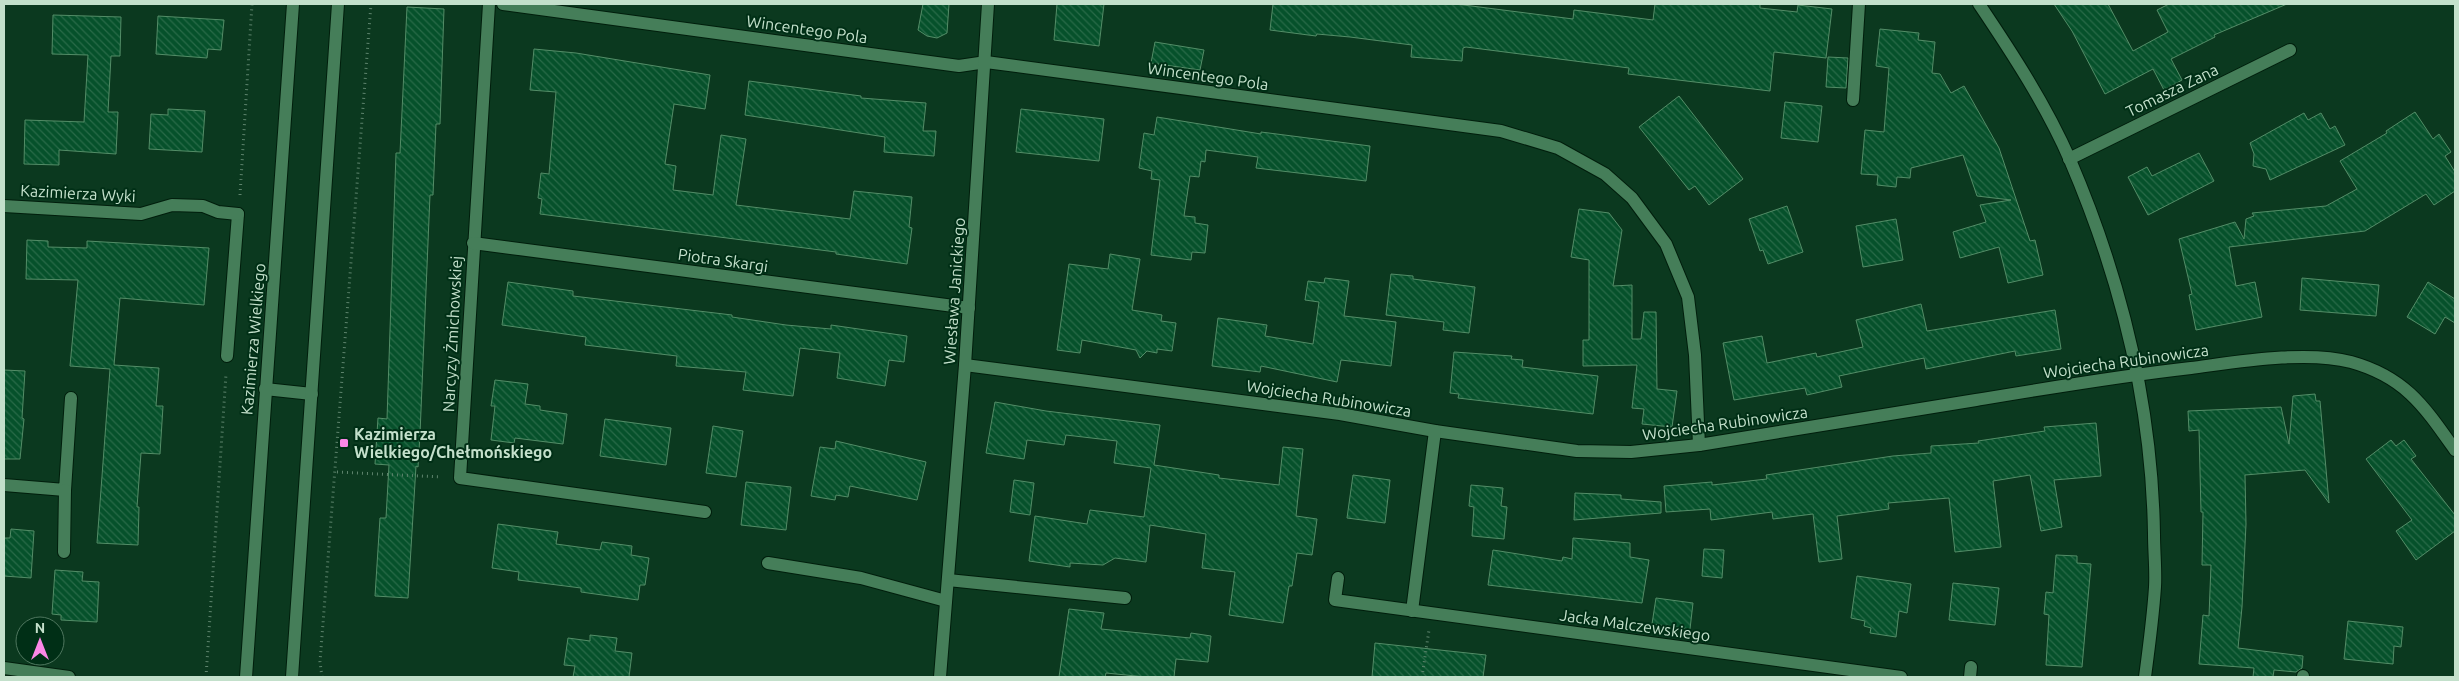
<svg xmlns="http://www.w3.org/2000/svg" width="2459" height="681" font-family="Ubuntu,sans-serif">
<defs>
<pattern id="building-back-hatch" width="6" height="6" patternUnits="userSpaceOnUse" patternTransform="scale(1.25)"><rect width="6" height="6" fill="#06512b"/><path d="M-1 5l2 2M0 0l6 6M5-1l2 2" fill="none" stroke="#296a48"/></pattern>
</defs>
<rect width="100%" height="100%" fill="#0b391f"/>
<g fill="url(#building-back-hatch)" stroke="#538d67">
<path d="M923,4H949L947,33L937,38L927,36L918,30Z"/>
<path d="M1057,4H1104L1099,46L1054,40Z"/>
<path d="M1273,4H1456L1573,19L1574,10L1653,20L1655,4H1760V8L1797,12L1798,5L1832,9L1826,58L1774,52L1770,91L1628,74L1629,68L1466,47L1463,48L1462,61L1411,57L1412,45L1350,37L1317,34L1316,36L1270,30Z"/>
<path d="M2054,4H2108L2133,51L2168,32L2157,10L2169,4H2287L2214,35L2215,37L2171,59L2182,80L2164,90L2153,69L2105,94L2072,31Z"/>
<path d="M407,7L444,9L440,124H436L433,195H430L420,434L418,467L416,466L408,598L375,596L380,518H386L389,465L375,464L378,418L387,419L396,153H400Z"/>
<path d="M53,15L121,17L120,56H111L108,112H118L116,154L59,150V165L24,164L25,120L84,122L88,55L52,54Z"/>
<path d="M158,16L224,20L221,50L208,49L207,58L156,54Z"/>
<path d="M1880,29L1919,33L1918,40L1935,42L1932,73L1940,74L1951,93L1964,86L1999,148L2030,241L2035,240L2043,275L2008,283L1999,247L1960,258L1953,232L1986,222L1980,205L2011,200L1977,196L1963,155L1911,168L1910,178L1897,177L1896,187L1877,185L1878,175L1861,174L1865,130L1884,132L1889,68L1876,66Z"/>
<path d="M1155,42L1204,50L1200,70L1151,63Z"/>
<path d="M534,49L576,53L710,75L705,109L674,104L665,164L676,166L673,190L713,195L721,135L746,139L736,205L850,219L854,191L912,197L909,227L912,228L907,264L836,254V252L540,214L542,199L538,198L541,173L549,174L556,92L530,90Z"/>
<path d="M1828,57L1848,58L1846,88L1826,87Z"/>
<path d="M749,81L861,96V98L926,103L923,131H936L934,156L884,152L885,137L745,115Z"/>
<path d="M1679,96L1743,179L1709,205L1695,186L1689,190L1639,127Z"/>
<path d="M1785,102L1822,106L1818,142L1781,138Z"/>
<path d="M168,109L205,111L202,152L149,149L151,114L168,115Z"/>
<path d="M1021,109L1104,119L1099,161L1016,152Z"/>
<path d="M2415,112L2433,139L2439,134L2451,152L2445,156L2455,172V191L2434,205L2426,194L2365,231L2229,247L2236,286L2255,282L2262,317L2196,330L2189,295L2192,294L2179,239L2235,222L2244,239L2246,219L2254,216L2252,213L2326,206L2357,189L2340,161L2387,133L2386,131Z"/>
<path d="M2304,113L2308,120L2321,113L2330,129L2335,126L2345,145L2270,180L2266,169L2253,166L2254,154L2250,143Z"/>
<path d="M1157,117L1261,134V132L1370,146L1366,181L1256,168L1258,157L1206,150L1205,162L1201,161L1199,177L1190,176L1184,216L1195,217V223L1208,225L1205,253L1192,252L1191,260L1151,255L1160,180L1151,179L1152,171L1139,168L1144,133L1154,135Z"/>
<path d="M2199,153L2214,181L2148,215L2128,177L2147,167L2152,176Z"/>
<path d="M1787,206L1803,252L1768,264L1763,250L1760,251L1749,219Z"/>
<path d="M1579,209L1609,213L1622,230L1613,286L1632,285V339H1641L1644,312H1656L1657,389L1677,391L1672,427L1642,424L1644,409L1632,408L1637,365L1583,366V340H1589V260L1571,257Z"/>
<path d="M1896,219L1903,260L1863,267L1856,226Z"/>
<path d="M27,240L48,241V247L87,248V241L209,248L204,305L120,298L114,365L159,368L156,406H163L160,454L141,453L137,507H139L138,545L97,543L110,369L70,366L78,280L26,279Z"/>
<path d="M1110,254L1140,259L1132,310L1162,315L1161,321L1176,323L1172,351L1157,349V353L1147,351L1140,358L1136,350L1082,340L1080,353L1057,350L1069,264L1108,269Z"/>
<path d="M1391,274L1413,276V279L1475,287L1469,333L1443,330L1444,322L1386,315Z"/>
<path d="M1325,278L1349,281L1344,316L1396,322L1391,366L1341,360L1337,382L1261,366L1260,372L1212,366L1218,318L1267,325L1265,336L1313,344L1319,302L1305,300L1308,281L1324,283Z"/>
<path d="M2302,278L2379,285L2376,316L2300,310Z"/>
<path d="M508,282L573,291V296L732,315V317L786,325L831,329V325L907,336L904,362L889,360L885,386L837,378L840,353L800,348L793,396L743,390L746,372L676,366L677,356L585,345L586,337L502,325Z"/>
<path d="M2428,282L2455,299V323L2445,317L2435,334L2407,317Z"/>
<path d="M1921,304L1927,331L2055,310L2061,349L2016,356L2015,351L1926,369L1924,358L1839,376L1842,387L1807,395L1805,388L1734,400L1723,343L1762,336L1767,363L1816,353L1817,357L1863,347L1856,320Z"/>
<path d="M1454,352L1512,356L1511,359L1523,360L1522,367L1598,376L1593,414L1458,398L1459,394L1450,393Z"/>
<path d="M4,370L25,371L22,418L24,419L20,459H4Z"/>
<path d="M495,380L528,384L525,404L540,406V410L567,414L563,444L515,438L514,443L491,440L495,406H491Z"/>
<path d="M2315,394L2316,401H2320L2329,503L2305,470L2245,475L2246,524L2242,607L2238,648L2303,656L2302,668L2296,672L2274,670L2273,677H2253L2254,668L2199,664L2203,615L2209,616L2211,565H2202L2203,512H2201L2199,430L2189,431L2188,411L2281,407L2289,444L2293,396Z"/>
<path d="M995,402L1046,411L1160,425L1154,465L1219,475V478L1279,485L1283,447L1303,449L1296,516L1317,519L1312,555L1297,553L1292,586H1289L1283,623L1229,615L1235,572L1202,568L1206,534L1150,525L1146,562L1115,558L1103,565L1070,563V567L1029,561L1035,516L1087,524L1090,510L1144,517L1151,468L1114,463L1117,441L1066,435L1064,445L1027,440L1024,459L986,453Z"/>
<path d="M605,419L671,428L666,465L600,456Z"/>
<path d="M2096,423L2101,476L2054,480L2062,527L2041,531L2030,475L1993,481L2001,547L1955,552L1949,498L1888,503L1889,509L1837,516L1842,559L1819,562L1813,514L1773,519L1772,512L1711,520L1710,509L1666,512L1664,486L1712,482V485L1767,479L1766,475L1893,456L1931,453V446L1979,443L1978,441L2045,431L2044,427Z"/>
<path d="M713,426L743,431L736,477L706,473Z"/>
<path d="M2391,440L2396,446L2404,440L2416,456L2411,459L2455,515V531L2416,560L2396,531L2412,520L2366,459Z"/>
<path d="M836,441L926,462L917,500L850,486L848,497L836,495L835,500L811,496L820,447L835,449Z"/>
<path d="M1353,475L1390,480L1385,523L1347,518Z"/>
<path d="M1014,480L1034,483L1030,515L1010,512Z"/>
<path d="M746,482L791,487L786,530L741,525Z"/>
<path d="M1471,485L1503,488L1501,506L1507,507L1504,539L1472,536L1474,507L1469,506Z"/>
<path d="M1575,493L1621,495V499L1661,502V513L1574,520Z"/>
<path d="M498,524L558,532L556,544L600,550L602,542L632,546L631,555L649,558L645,585H640L638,600L581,592V588L518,580L519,572L492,568Z"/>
<path d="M11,529L34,531L31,578L4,576V538H10Z"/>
<path d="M1573,538L1630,543V557L1649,560L1642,603L1488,585L1493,550L1562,561L1563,557L1572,559Z"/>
<path d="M1704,549L1724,550L1722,578L1702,576Z"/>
<path d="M2056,555L2077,556V563L2091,564L2082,667L2046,665L2049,615L2044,614L2046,592L2053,593Z"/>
<path d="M55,570L83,572L82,581L99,582L97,622L61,620V615L52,614Z"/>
<path d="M1857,576L1911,584L1907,613L1899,611L1896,637L1870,633L1871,628L1864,626L1865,621L1851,618Z"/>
<path d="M1953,583L1999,588L1995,625L1949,620Z"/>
<path d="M1656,598L1693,603L1690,629L1652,624Z"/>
<path d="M1069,609L1104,613L1101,629L1190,638L1191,633L1211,636L1208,662L1176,659L1174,677H1146L1106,673L1105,677H1059Z"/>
<path d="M2348,621L2403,627L2401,647L2394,646L2393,664L2344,659Z"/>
<path d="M590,635L617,638L615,651L632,653L629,677H573L575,666L564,665L568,638L590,641Z"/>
<path d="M1375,643L1486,655L1483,677H1372Z"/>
</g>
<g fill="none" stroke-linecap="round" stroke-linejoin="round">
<defs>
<g id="service">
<path d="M1853,100L1859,4"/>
<path d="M227,356L238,214"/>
<path d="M768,563L861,578L946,601"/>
<path d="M948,580L1125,598"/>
</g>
<g id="minor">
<path d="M489,4L460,478L705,512"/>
<path d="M503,4L959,66L986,62L1501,131L1558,148L1605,174L1632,198L1666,244L1688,297L1695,355L1699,445"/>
<path d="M1979,4C2012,53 2046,105 2070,160C2121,279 2152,405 2154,534C2154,552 2156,570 2155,587C2153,617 2149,647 2145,677"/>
<path d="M2069,159L2290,50"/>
<path d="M4,206L141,214L172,205L203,206L218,212L238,214"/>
<path d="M473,243L969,308"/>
<path d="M965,365L1340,414L1435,431L1577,451L1631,452L1699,445C1791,430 1884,415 1976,400C2048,388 2119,376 2191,368C2237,362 2306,350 2351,362C2405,377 2424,406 2455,450"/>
<path d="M4,485L65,490L71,398"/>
<path d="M64,552L65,490"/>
<path d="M1338,578L1335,600L1901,677"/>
<path d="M1412,611L1435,431"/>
<path d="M4,668L69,677"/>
<path d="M940,677L965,365L988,4"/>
<path d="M1970,677L1971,667"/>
<path d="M2303,677V676"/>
</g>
<g id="secondary">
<path d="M265,389L312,394"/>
<path d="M246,677L293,4"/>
<path d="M292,677L338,4"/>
</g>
</defs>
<use href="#service" stroke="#011e0c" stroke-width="14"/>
<use href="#minor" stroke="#011e0c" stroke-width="14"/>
<use href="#secondary" stroke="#011e0c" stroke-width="14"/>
<g stroke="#5e846d" stroke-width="3" stroke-dasharray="1 4" stroke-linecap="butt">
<path d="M240,195L252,4"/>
<path d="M337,472L441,477"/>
<path d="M206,677L226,374"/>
<path d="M322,677L320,662L371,4"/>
<path d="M1422,677L1429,630"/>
</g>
<use href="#service" stroke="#457e59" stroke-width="12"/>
<use href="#minor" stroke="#457e59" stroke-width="12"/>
<use href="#secondary" stroke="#457e59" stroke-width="12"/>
</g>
<rect fill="#fb87e6" stroke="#002f16" stroke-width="2" x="339" y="438" width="10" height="10" rx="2.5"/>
<g text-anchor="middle" stroke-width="4" stroke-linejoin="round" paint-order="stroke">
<g font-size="16" fill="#c3e0cb" stroke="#002f16">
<text transform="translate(807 29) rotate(8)" y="6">Wincentego Pola</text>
<text transform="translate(1208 76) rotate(8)" y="6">Wincentego Pola</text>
<text transform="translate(2172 90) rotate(-26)" y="6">Tomasza Zana</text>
<text transform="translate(78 193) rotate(3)" y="6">Kazimierza Wyki</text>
<text transform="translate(723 260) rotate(8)" y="6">Piotra Skargi</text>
<text transform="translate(954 291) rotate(-86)" y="6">Wiesława Janickiego</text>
<text transform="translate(452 334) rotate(-87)" y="6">Narcyzy Żmichowskiej</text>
<text transform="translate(253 339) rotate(-85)" y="6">Kazimierza Wielkiego</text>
<text transform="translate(2126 361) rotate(-8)" y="6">Wojciecha Rubinowicza</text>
<text transform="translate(1329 398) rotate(9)" y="6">Wojciecha Rubinowicza</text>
<text transform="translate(1725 423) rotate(-8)" y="6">Wojciecha Rubinowicza</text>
<text transform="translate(1635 625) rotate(8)" y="6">Jacka Malczewskiego</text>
</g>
<g font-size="16" font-weight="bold" fill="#c3e0cb" stroke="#002f16" text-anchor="start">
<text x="354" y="440">Kazimierza<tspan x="354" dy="18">Wielkiego/Chełmońskiego</tspan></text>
</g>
</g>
<rect width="2459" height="681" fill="none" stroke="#c3e0cb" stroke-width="10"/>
<g transform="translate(40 641)"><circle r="24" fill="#002f16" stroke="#4e765e"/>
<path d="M0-4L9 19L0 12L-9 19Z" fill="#fb87e6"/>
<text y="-8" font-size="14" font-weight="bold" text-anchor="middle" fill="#c3e0cb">N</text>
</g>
</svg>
